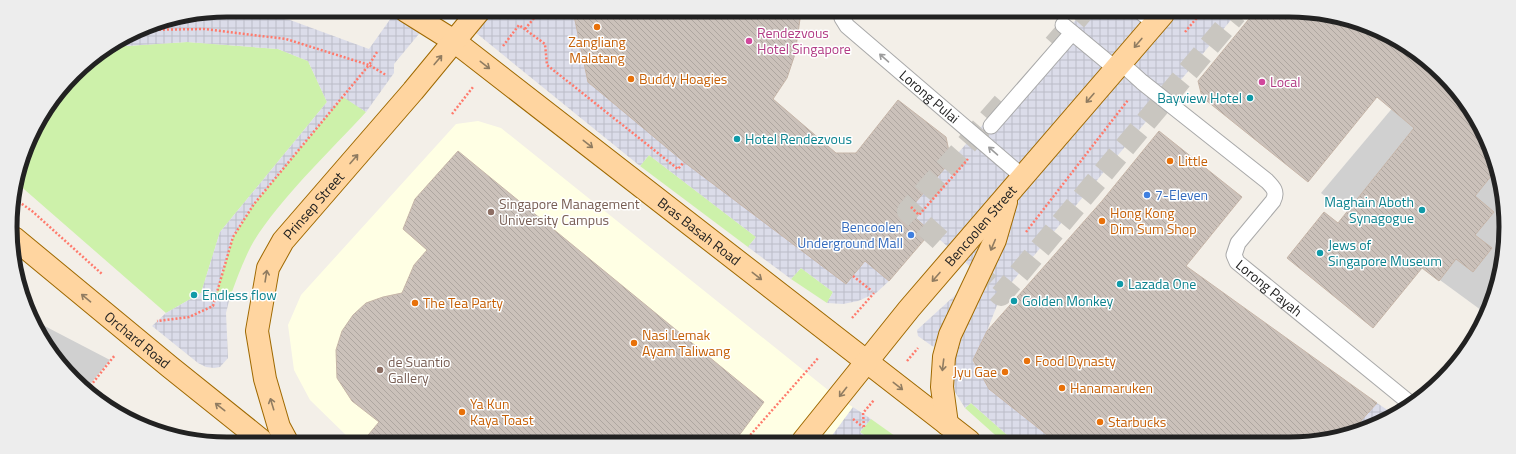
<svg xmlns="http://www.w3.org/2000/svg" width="1516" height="454" font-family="'Titillium Web',sans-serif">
<defs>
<pattern id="plaza-grid" width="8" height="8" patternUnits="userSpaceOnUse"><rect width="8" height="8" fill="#dbdce9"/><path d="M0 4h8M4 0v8" fill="none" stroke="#bcbcc8"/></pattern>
<pattern id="building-back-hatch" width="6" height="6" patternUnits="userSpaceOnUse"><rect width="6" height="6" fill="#cbc1ba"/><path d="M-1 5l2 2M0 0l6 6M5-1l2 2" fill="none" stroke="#aea6a0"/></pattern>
</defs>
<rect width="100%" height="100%" fill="#f3efe8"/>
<path fill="#ffffe4" d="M478,121L501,128L828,390L902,441L351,440L310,400L294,370L288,325L301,295L456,124Z"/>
<g fill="#d0d0d0">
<path d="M1400,99L1502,186V270L1485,313L1321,193Z"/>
<path d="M35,321L110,360L87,388L47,348Z"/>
</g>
<g fill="#cdf1aa">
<path d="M187,42L278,49L308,61L327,102L220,232L201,293L166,313L17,183L32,131L84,64L111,47Z"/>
<path d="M343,96L366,112C331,150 288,191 259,233C246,252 238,276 230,297L216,294L233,237L254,204Z"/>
<path d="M649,155L756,237L748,247L640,166Z"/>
<path d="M801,268L833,292L827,303L791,279Z"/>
<path d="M971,403L1015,442H1003L965,408Z"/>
<path d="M871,419L902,441H872L860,432Z"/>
</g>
<g fill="url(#plaza-grid)">
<path d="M224,11L290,20L369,49L396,11H438L394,64V73L366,112L343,97L254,204L233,237L216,294L230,297L226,313L228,358L220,367L214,368L206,367L198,363L152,326L166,313L201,293L220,232L327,102L308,61L278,49L187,42L111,47L144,26Z"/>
<path d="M449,11H513L524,18L531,11H577L574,16L588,82L678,156L849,280L951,161L1082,13L1236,14L1001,295L987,331L973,361L989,389L1056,442H1015L971,403L965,408L955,392L953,377L956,343L984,279L911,214L889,281L876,293L858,301L843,304L827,303L833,292L801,268L791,279L748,247L756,237L649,155L640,166Z"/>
<path d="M963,288L940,345L935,347L932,346L918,336L917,330Z"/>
<path d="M1377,403L1395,415L1385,422L1359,430L1358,424Z"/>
<path d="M853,407L871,419L860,432L872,441H828Z"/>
</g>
<g fill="url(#building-back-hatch)" stroke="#c6b5a8">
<path d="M573,11L801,12L795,54L787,78L773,99L836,153H856L898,100L946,137L951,161L908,211L931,232L889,281L865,261L846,284L684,162L588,82Z"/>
<path d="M1253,14H1332L1410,47L1470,107L1496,170L1475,196L1494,212L1475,235L1492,248L1473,272L1456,259L1439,281L1422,268L1373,328L1287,258L1324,212L1338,223L1414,128L1377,97L1308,182L1202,97L1198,81Z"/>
<path d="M1159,131L1242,197L1186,266L1377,403L1358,424L1359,430L1317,442H1056L989,389L973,360L987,331L1102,201Z"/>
<path d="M458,151L764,402L735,441L364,440L379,422L352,401L337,378L336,350L342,331L353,315L366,303L383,297L402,293L414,265L427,250L403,229L415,199Z"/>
</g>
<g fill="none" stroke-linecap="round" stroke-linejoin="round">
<g stroke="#c9c6c0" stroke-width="22" stroke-dasharray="22 11" stroke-linecap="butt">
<path d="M1054,45L1082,13"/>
<path d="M1003,103L908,211L1001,295L1236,14"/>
</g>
<defs>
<g id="service">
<path id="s1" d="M841,12L842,18L847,26L1023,177"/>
<path d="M1142,13L1155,23"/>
<path d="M1063,25L1116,69"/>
<path id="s2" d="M1121,63L1142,82L1267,181C1273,187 1278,192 1273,201L1238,243L1234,255L1237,262L1411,404"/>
<path d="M991,126L1072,33"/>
</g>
<g id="primary">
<path id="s3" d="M406,11L454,41L969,441"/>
<path id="s4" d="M14,238L170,367L261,440"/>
<path d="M947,424L942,387L944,357L950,335L995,240L1006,202"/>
<path id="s5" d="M286,440L279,427L265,379L257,331L268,268L283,241L413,91L479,11"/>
<path id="s6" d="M803,441L909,309L1163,14"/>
</g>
</defs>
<use href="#service" stroke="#a9a9a9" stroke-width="17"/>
<use href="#primary" stroke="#9f6900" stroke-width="24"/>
<g stroke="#ff7a6c" stroke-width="2.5" stroke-dasharray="2 2" stroke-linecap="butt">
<path d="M525,29L540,11"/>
<path d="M139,30L204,29L286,39L369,65L254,204L233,237L213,306L189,317L157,321"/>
<path d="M1185,32L1200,14"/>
<path d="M503,46L519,25L545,44L547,65L678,169L684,162"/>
<path d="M377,52L369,65L386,75"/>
<path d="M452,114L473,87"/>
<path d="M12,197L32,211L102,274"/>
<path d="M911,207L919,215L968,159"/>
<path d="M1026,232L1128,100"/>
<path d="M853,276L872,291"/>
<path d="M852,318L874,293"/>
<path d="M907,361L918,348"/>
<path d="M88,389L115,355"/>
<path d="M853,419L863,427"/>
<path d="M864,427L863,413L874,400"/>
<path d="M745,441L819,357"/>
</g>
<use href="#service" stroke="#fff" stroke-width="15"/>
<use href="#primary" stroke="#ffd5a0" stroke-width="22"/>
</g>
<defs><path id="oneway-shaft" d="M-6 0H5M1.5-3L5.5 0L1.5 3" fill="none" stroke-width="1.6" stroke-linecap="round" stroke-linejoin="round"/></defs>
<g stroke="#907c61">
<use href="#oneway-shaft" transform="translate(1138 43) rotate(130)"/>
<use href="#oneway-shaft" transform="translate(438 60) rotate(-50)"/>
<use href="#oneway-shaft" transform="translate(485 65) rotate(38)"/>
<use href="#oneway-shaft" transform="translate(1090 98) rotate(131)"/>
<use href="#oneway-shaft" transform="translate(588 144) rotate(38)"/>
<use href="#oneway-shaft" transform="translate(354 159) rotate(-49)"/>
<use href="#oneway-shaft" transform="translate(993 245) rotate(113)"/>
<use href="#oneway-shaft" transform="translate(266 276) rotate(-81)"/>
<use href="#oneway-shaft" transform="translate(757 276) rotate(38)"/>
<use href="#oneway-shaft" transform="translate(936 277) rotate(131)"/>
<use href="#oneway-shaft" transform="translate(86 298) rotate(-140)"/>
<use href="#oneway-shaft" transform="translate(943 365) rotate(97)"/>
<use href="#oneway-shaft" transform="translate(898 386) rotate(38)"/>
<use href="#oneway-shaft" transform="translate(843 392) rotate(128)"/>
<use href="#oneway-shaft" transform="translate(272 404) rotate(-107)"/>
<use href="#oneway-shaft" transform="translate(220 407) rotate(-142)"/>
</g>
<g stroke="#9c9c9c">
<use href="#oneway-shaft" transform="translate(884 58) rotate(-139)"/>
<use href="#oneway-shaft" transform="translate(993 151) rotate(-139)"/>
</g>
<g fill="#e8710a" stroke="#fff" stroke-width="1.5">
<circle cx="597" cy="27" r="4"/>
<circle cx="631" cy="79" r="4"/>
<circle cx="1170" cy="161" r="4"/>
<circle cx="1102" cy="221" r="4"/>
<circle cx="415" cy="303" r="4"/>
<circle cx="634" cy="343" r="4"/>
<circle cx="1027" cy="361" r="4"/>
<circle cx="1005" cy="372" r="4"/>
<circle cx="1062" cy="388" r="4"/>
<circle cx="462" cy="412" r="4"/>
<circle cx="1100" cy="422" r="4"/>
</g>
<g fill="#d1479c" stroke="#fff" stroke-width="1.5">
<circle cx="749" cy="41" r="4"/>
<circle cx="1262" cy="82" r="4"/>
</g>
<g fill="#0f9aa8" stroke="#fff" stroke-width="1.5">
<circle cx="1250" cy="98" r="4"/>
<circle cx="737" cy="139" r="4"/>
<circle cx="1422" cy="210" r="4"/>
<circle cx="1320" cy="253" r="4"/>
<circle cx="1120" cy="284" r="4"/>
<circle cx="194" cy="295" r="4"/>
<circle cx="1014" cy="301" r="4"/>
</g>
<g fill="#3f7fe0" stroke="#fff" stroke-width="1.5">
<circle cx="1147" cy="195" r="4"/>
<circle cx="911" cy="235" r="4"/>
</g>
<g fill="#8d6e63" stroke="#fff" stroke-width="1.5">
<circle cx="491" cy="212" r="4"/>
<circle cx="380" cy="370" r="4"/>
</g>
<g text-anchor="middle" stroke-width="3" stroke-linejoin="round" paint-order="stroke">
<g font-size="14" fill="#b23c85" stroke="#fff" text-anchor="start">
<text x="757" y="38">Rendezvous<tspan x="757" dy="16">Hotel Singapore</tspan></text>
<text x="1270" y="87">Local</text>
</g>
<g font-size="14" fill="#c56008" stroke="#fff" text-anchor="start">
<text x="597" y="47" text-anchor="middle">Zangliang<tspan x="597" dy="16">Malatang</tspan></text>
<text x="639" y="84">Buddy Hoagies</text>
<text x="1178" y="166">Little</text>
<text x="1110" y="218">Hong Kong<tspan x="1110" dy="16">Dim Sum Shop</tspan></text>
<text x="423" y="308">The Tea Party</text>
<text x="642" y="340">Nasi Lemak<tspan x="642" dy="16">Ayam Taliwang</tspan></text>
<text x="1035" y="366">Food Dynasty</text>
<text x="997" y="377" text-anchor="end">Jyu Gae</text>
<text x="1070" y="393">Hanamaruken</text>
<text x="470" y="409">Ya Kun<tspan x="470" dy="16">Kaya Toast</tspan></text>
<text x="1108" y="427">Starbucks</text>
</g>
<g font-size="14" fill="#222" stroke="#fff">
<text dy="5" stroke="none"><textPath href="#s1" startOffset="124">Lorong Pulai</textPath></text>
<text dy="5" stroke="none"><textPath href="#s5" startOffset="255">Prinsep Street</textPath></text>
<text dy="5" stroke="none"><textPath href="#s6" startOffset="279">Bencoolen Street</textPath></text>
<text dy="5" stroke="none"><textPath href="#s3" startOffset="367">Bras Basah Road</textPath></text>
<text dy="5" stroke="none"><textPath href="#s2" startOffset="327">Lorong Payah</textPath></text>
<text dy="5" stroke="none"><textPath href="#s4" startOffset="160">Orchard Road</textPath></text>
</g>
<g font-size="14" fill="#0d838f" stroke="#fff" text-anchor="start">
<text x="1242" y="103" text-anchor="end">Bayview Hotel</text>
<text x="745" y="144">Hotel Rendezvous</text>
<text x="1414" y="207" text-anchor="end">Maghain Aboth<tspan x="1414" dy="16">Synagogue</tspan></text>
<text x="1328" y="250">Jews of<tspan x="1328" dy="16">Singapore Museum</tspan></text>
<text x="1128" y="289">Lazada One</text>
<text x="202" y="300">Endless flow</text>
<text x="1022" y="306">Golden Monkey</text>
</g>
<g font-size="14" fill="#366cbe" stroke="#fff" text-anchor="start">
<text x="1155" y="200">7-Eleven</text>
<text x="903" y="232" text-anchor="end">Bencoolen<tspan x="903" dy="16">Underground Mall</tspan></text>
</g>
<g font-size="14" fill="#785e54" stroke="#fff" text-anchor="start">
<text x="499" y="209">Singapore Management<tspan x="499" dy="16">University Campus</tspan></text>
<text x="388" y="367">de Suantio<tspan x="388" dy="16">Gallery</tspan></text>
</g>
</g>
<path d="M0 0H1516V454H0ZM227 17H1289A210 210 0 0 1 1499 227V227A210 210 0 0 1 1289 437H227A210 210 0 0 1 17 227V227A210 210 0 0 1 227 17Z" fill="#ededed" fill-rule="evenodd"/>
<path fill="none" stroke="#222" stroke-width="5" d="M227 17H1289A210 210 0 0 1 1499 227V227A210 210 0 0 1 1289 437H227A210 210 0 0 1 17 227V227A210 210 0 0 1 227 17Z"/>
</svg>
